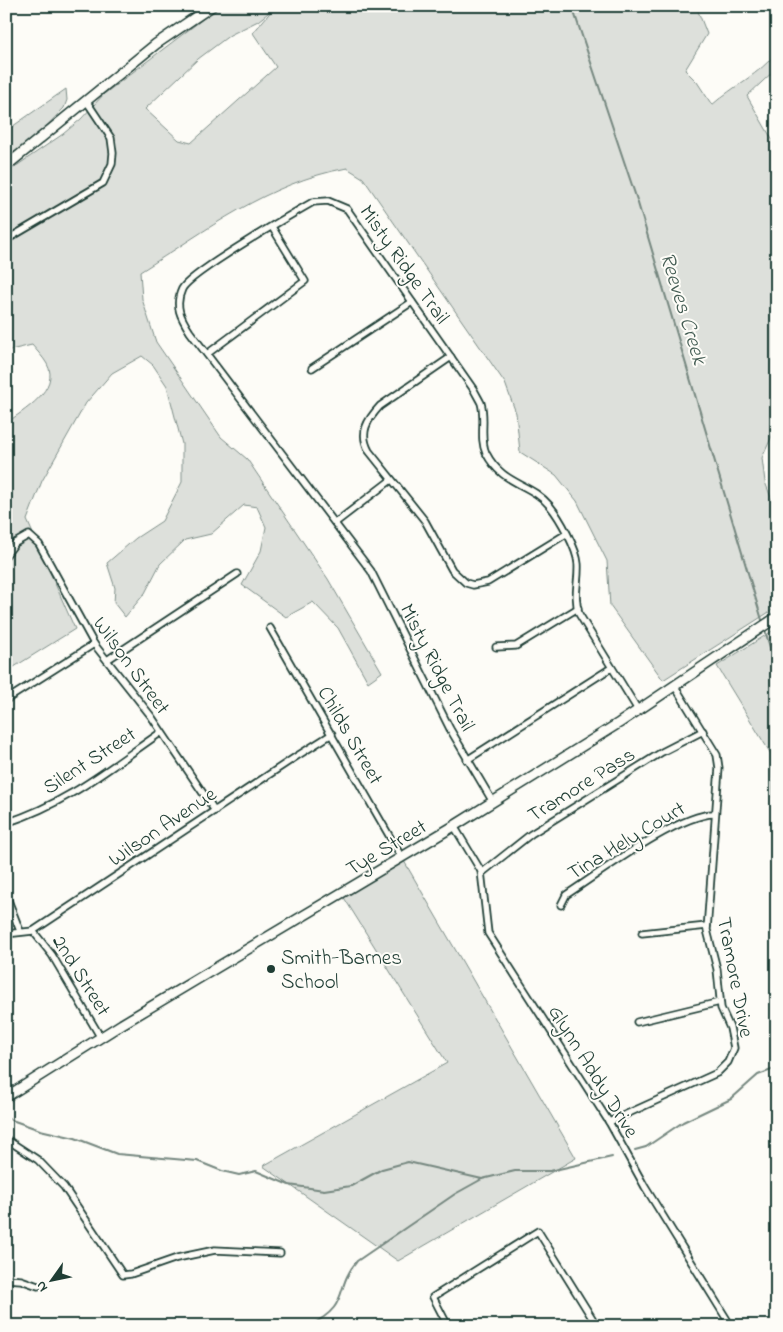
<svg xmlns="http://www.w3.org/2000/svg" width="783" height="1332" font-family="'Indie Flower',sans-serif">
<rect width="100%" height="100%" fill="#fdfcf7"/>
<filter id="ink" filterUnits="userSpaceOnUse"><feTurbulence type="fractalNoise" baseFrequency=".02" numOctaves="2"/><feDisplacementMap in="SourceGraphic" scale="10" xChannelSelector="R" yChannelSelector="G"/><feConvolveMatrix kernelMatrix="1 2 1 2 8 2 1 2 1" color-interpolation-filters="sRGB"/></filter>
<g filter="url(#ink)">
<g fill="#dde0db" stroke="#7e8e88" fill-rule="evenodd">
<path d="M220,6H696L707,34L685,70L697,82L712,105C733,86 760,74 777,52V68L747,96L777,148V425L762,458L765,482L777,513V607L663,680L610,606L607,561L577,501L556,475L520,452L516,413L505,383L363,178L347,168C267,183 207,230 140,272L142,299L156,342L221,437L247,459L328,579L382,672L368,682L338,628L313,602L286,617L242,585L261,551L266,527L257,507L244,505L211,534L185,540L160,564L145,593L125,617L114,603L115,588L107,563L136,538L162,521L182,482V444L167,386L153,365L142,356L112,373L86,403L42,481L27,520L75,629L6,672V423C23,411 61,389 47,364C43,357 37,351 32,345L6,351V173L63,134L81,119L104,94ZM273,9L253,33L276,67L191,143L179,140L145,109L198,59L230,35L258,21Z"/>
<path d="M66,89L67,100L64,108L36,137L6,158V131Z"/>
<path d="M777,628V804L773,798L771,754L717,666Z"/>
<path d="M404,861L576,1158L398,1261L263,1166L447,1063L343,896Z"/>
</g>
<g fill="none" stroke-linecap="round" stroke-linejoin="round">
<g stroke="#75877f" stroke-width="2">
<path d="M572,6L637,200L762,620"/>
<path d="M765,630L777,672"/>
<path d="M6,1118L40,1130L75,1138L117,1154L197,1161L222,1171L239,1175L256,1171L289,1185L324,1190L351,1186L382,1169L408,1162L482,1179L515,1171H550L612,1157"/>
<path d="M635,1150L646,1147L683,1122L731,1099L758,1075L777,1068"/>
<path d="M309,1326C352,1304 333,1290 357,1261L455,1194L482,1179"/>
</g>
<defs>
<g id="street">
<path d="M6,240L103,183L112,164L113,153L111,138L87,102"/>
<path d="M207,354L305,281L272,227"/>
<path d="M451,357L380,406C367,420 359,433 369,451L425,521L452,570L466,583L473,585L488,582L566,534"/>
<path d="M312,368L412,302"/>
<path d="M335,523L391,480"/>
<path d="M6,555L15,543L29,535L39,544L94,644L151,716L215,811"/>
<path d="M270,628L402,858"/>
<path d="M496,647L516,646L578,608"/>
<path d="M107,660L237,574"/>
<path d="M6,700L94,644"/>
<path d="M467,760L611,668"/>
<path d="M493,802L450,729L371,571L190,332C181,318 174,306 182,289C190,273 292,214 313,202L328,201L347,209L474,390C476,394 479,399 481,403C486,419 479,438 486,453C503,486 530,482 550,506C560,518 577,549 578,564C579,583 573,594 579,614L638,710"/>
<path d="M6,823C68,803 108,769 160,733"/>
<path d="M454,826L481,871L488,933L609,1122L645,1187L731,1326"/>
<path d="M481,871L483,872L531,834L662,752L703,731"/>
<path d="M6,895L20,931"/>
<path d="M561,905L566,895C600,873 678,814 714,814"/>
<path d="M33,931L52,955L101,1038"/>
<path d="M642,933L707,926"/>
<path d="M6,934L33,931L297,756L332,734"/>
<path d="M637,1022L720,1002"/>
<path d="M609,1122L717,1073L728,1062L734,1048L730,1028L721,1008L717,969L707,930L719,768L717,755L674,685"/>
<path d="M6,1139L38,1160L64,1187L123,1275L131,1274L177,1258L215,1250L280,1253"/>
<path d="M6,1279L21,1280L38,1286"/>
<path d="M448,1326L433,1297L538,1231L597,1326"/>
</g>
<g id="secondary">
<path d="M6,166L156,44L212,6"/>
<path d="M6,1097L122,1024L454,826L619,723L777,617"/>
</g>
</defs>
<use href="#street" stroke="#1f3d34" stroke-width="9"/>
<use href="#secondary" stroke="#1f3d34" stroke-width="12"/>
<use href="#street" stroke="#fdfcf7" stroke-width="5.5"/>
<use href="#secondary" stroke="#fdfcf7" stroke-width="9"/>
</g>
</g>
<circle fill="#1f3d34" stroke="#fdfcf7" stroke-width="2" cx="271" cy="969" r="5"/>
<g text-anchor="middle" stroke-width="4" stroke-linejoin="round" paint-order="stroke">
<g font-size="21" fill="#1f3d34" stroke="#fdfcf7">
<text transform="translate(405 264) rotate(55)" y="7">Misty Ridge Trail</text>
<text transform="translate(132 665) rotate(54)" y="7">Wilson Street</text>
<text transform="translate(438 667) rotate(63)" y="7">Misty Ridge Trail</text>
<text transform="translate(351 735) rotate(60)" y="7">Childs Street</text>
<text transform="translate(89 760) rotate(-33)" y="7">Silent Street</text>
<text transform="translate(581 784) rotate(-32)" y="7">Tramore Pass</text>
<text transform="translate(162 826) rotate(-34)" y="7">Wilson Avenue</text>
<text transform="translate(626 840) rotate(-31)" y="7">Tina Hely Court</text>
<text transform="translate(386 847) rotate(-31)" y="7">Tye Street</text>
<text transform="translate(82 975) rotate(58)" y="7">2nd Street</text>
<text transform="translate(736 977) rotate(79)" y="7">Tramore Drive</text>
<text transform="translate(594 1071) rotate(58)" y="7">Glynn Addy Drive</text>
</g>
<g font-size="21" fill="#1f3d34" stroke="#fdfcf7" text-anchor="start">
<text x="281" y="964">Smith-Barnes<tspan x="281" dy="24">School</tspan></text>
</g>
<g font-size="22" font-style="italic" fill="#435c53" stroke="#fdfcf7">
<text transform="translate(685 308) rotate(73)" y="8">Reeves Creek</text>
</g>
</g>
<rect width="783" height="1332" fill="none" stroke="#fdfcf7" stroke-width="25"/>
<rect x="12" y="12" width="758" height="1307" fill="none" stroke="#1f3d34" stroke-width="2" filter="url(#ink)"/>
<g transform="translate(52 1280) rotate(237)" stroke="#fdfcf7" stroke-width="4" paint-order="stroke">
<path d="M0-4L9 19L0 12L-9 19Z" fill="#1f3d34"/>
<text y="-8" font-size="14" font-weight="bold" text-anchor="middle" fill="#1f3d34">N</text>
</g>
</svg>
